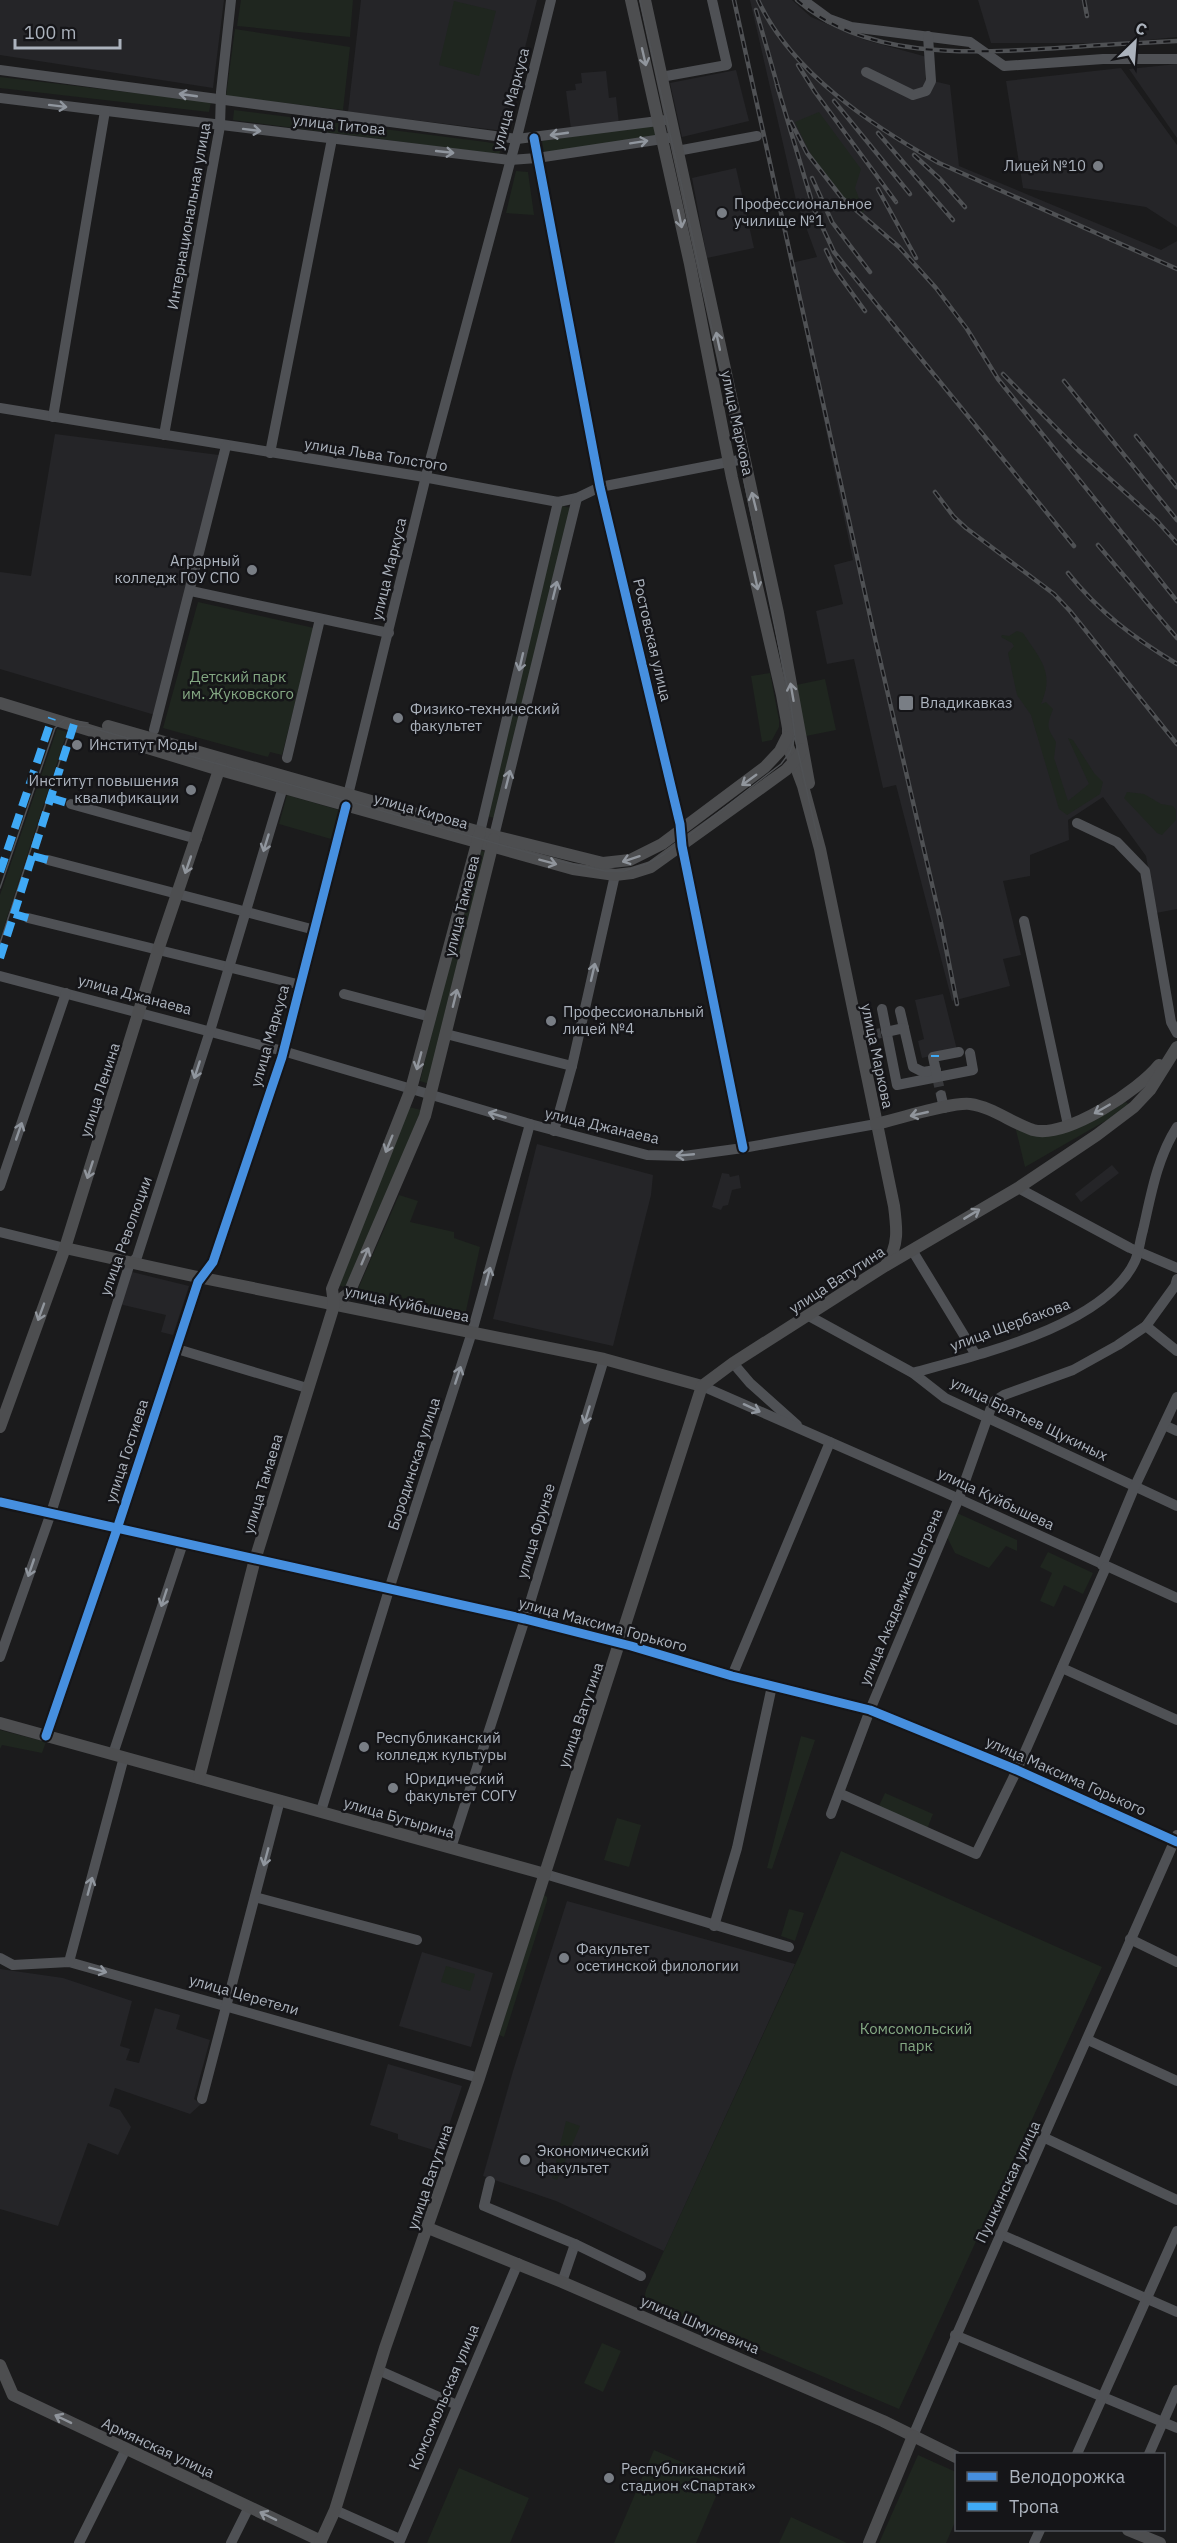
<svg xmlns="http://www.w3.org/2000/svg" width="1177" height="2543" font-family="'IBM Plex Sans',sans-serif">
<rect width="100%" height="100%" fill="#1b1b1c"/>
<g fill="#252528">
<path d="M0,0H224L213,88L0,55Z"/>
<path d="M361,0H537L504,131L348,112Z"/>
<path d="M750,0H792L811,17L865,40L927,57L925,79L950,85L959,166L1161,250L1177,241V909L1156,913L1146,856L1103,797L1068,820L1069,840L1030,855V876L1003,881L1021,955L1003,959L1010,986L952,1001L896,785L883,788L854,659L827,664L816,611L843,604L834,565L853,560L791,263L817,257L796,200Z"/>
<path d="M978,0H1177V37L1116,43H991Z"/>
<path d="M1177,64V138L1129,69Z"/>
<path d="M1121,68L1177,145V227L1146,207L1023,188L1006,81Z"/>
<path d="M736,70L749,121L682,137L670,83Z"/>
<path d="M606,71L609,98L616,97L619,124L571,129L566,91L576,90L575,84L582,83L581,73Z"/>
<path d="M736,168L754,248L707,258L692,178Z"/>
<path d="M55,434L219,455L155,715L0,669V572L31,576Z"/>
<path d="M943,994L957,1050L922,1058L918,1041L924,1039L915,1000Z"/>
<path d="M537,1144L653,1175L651,1195L613,1346L493,1319Z"/>
<path d="M1112,1165L1119,1173L1081,1202L1075,1194Z"/>
<path d="M722,1173L729,1174L730,1177L739,1175L741,1188L732,1190L728,1205L723,1206L721,1210L712,1207Z"/>
<path d="M132,1272L189,1286L173,1335L161,1332L166,1315L119,1304Z"/>
<path d="M567,1901L795,1964L664,2251L556,2201L483,2176L513,2071Z"/>
<path d="M422,1952L493,1973L471,2047L399,2026Z"/>
<path d="M0,1969L63,1978L132,2001L120,2046L130,2049L126,2060L139,2063L155,2008L180,2015L176,2029L210,2040L194,2099L201,2104L190,2114L115,2088L109,2106L120,2110L131,2127L118,2155L88,2143L58,2226L0,2209Z"/>
<path d="M388,2064L462,2086L440,2152L398,2139V2134L370,2125Z"/>
</g>
<g fill="#1f261f">
<path d="M241,0H353L350,37L237,26Z"/>
<path d="M454,1L496,11L479,76L439,65Z"/>
<path d="M235,29L350,47L343,110L226,96Z"/>
<path d="M0,77L211,102L209,112L0,88Z"/>
<path d="M234,110L486,142L503,145L499,154L488,153L233,120Z"/>
<path d="M819,112L861,169L855,188L864,211L862,214C831,194 810,155 795,122Z"/>
<path d="M656,125L658,137L544,153L542,141Z"/>
<path d="M516,171L528,172L534,215L506,213Z"/>
<path d="M562,506L571,508L495,818L486,816Z"/>
<path d="M198,602L314,628L282,755L270,752L268,757L163,728Z"/>
<path d="M1017,631L1023,633C1040,659 1055,672 1041,704L1046,702L1053,709C1047,726 1046,726 1056,742L1054,758L1068,801L1089,784L1068,738L1073,740L1094,773L1103,782L1100,794L1067,815L1059,809L1031,715L1017,695L1008,653L1014,646L1012,643L1001,637L1002,635L1009,636Z"/>
<path d="M770,673L779,720V727L772,740L762,742L751,676Z"/>
<path d="M825,679L836,730L806,736L796,685Z"/>
<path d="M57,729L67,732L0,939V895Z"/>
<path d="M1127,792L1144,794L1161,804L1173,806L1176,810V820L1162,835L1157,833L1124,798Z"/>
<path d="M287,795L339,810L331,839L279,824Z"/>
<path d="M478,850L487,852L429,1084L420,1081Z"/>
<path d="M1126,1102L1128,1104L1107,1120L1025,1167L1015,1126L1055,1134L1077,1129Z"/>
<path d="M409,1107L421,1110L349,1289L336,1284Z"/>
<path d="M399,1195L418,1201L410,1222L454,1232V1238L480,1247L464,1320L354,1298Z"/>
<path d="M957,1513L1017,1540V1551L1006,1546L989,1568L955,1553L946,1535Z"/>
<path d="M1048,1552L1093,1573L1083,1594L1064,1585L1054,1607L1040,1601L1052,1573L1040,1567Z"/>
<path d="M0,1730L46,1742L42,1753L2,1745L0,1749Z"/>
<path d="M801,1736L815,1740L772,1869L767,1868Z"/>
<path d="M885,1793L933,1814L927,1829L878,1808Z"/>
<path d="M617,1818L641,1825L629,1867L604,1860Z"/>
<path d="M841,1851L1102,1967L899,2409L644,2300L646,2290L801,1952Z"/>
<path d="M543,1894L547,1897V1901L504,2037L499,2035Z"/>
<path d="M789,1909L804,1913L795,1941L781,1936Z"/>
<path d="M446,1966L475,1974L470,1991L441,1982Z"/>
<path d="M566,2121L580,2126L557,2180L552,2178Z"/>
<path d="M602,2343L621,2351L603,2392L584,2383Z"/>
<path d="M654,2450L723,2480L696,2543H614Z"/>
<path d="M918,2455L956,2472V2520L946,2543H879Z"/>
<path d="M459,2468L529,2498L510,2543H427Z"/>
<path d="M791,2517L847,2543H779Z"/>
</g>
<g fill="none" stroke-linecap="round" stroke-linejoin="round">
<g stroke="#38393c" stroke-width="10" stroke-dasharray="10 5" stroke-linecap="butt">
<path d="M871,1035L886,1032"/>
<path d="M937,1077L941,1095"/>
</g>
<g stroke="#4f5155" stroke-width="10">
<path d="M803,0L829,19L851,27L970,42L1004,66L1103,59H1177"/>
<path d="M0,70L517,139L666,120"/>
<path d="M866,72L913,95L926,91L931,81L928,36"/>
<path d="M661,77L727,65L712,0"/>
<path d="M0,98L510,160L537,158L669,138"/>
<path d="M534,138L600,487L680,824L682,846L743,1148"/>
<path d="M677,151L757,136"/>
<path d="M0,408L418,476L558,502L577,498L600,487L744,459"/>
<path d="M53,417L105,111"/>
<path d="M164,435L220,126L221,92L231,0"/>
<path d="M270,453L332,139"/>
<path d="M191,591L389,633"/>
<path d="M154,730L226,446"/>
<path d="M287,758L320,619"/>
<path d="M348,795L428,468L519,129L551,0"/>
<path d="M71,804L197,839"/>
<path d="M1077,823L1117,842L1145,871L1171,1022L1177,1033"/>
<path d="M480,832L558,502"/>
<path d="M494,836L577,498"/>
<path d="M48,860L315,930"/>
<path d="M28,918L301,985"/>
<path d="M1024,921L1068,1125"/>
<path d="M0,976L283,1051L530,1124L647,1155L684,1156L743,1148L876,1124"/>
<path d="M344,994L431,1017"/>
<path d="M882,1009L897,1085L973,1070L970,1053"/>
<path d="M900,1011L904,1028"/>
<path d="M886,1032L904,1028L913,1067L923,1072L936,1070"/>
<path d="M446,1034L572,1066"/>
<path d="M937,1076L933,1057L959,1052"/>
<path d="M941,1095L944,1108"/>
<path d="M554,1131L572,1066L615,875"/>
<path d="M0,1186L66,993"/>
<path d="M1018,1188L1130,1248L1177,1268"/>
<path d="M0,1232L65,1248"/>
<path d="M912,1250L976,1355"/>
<path d="M809,1316L913,1373L945,1398L1177,1506"/>
<path d="M1146,1326L1177,1351"/>
<path d="M177,1349L307,1388"/>
<path d="M733,1363L750,1383L797,1425"/>
<path d="M913,1373C977,1355 1105,1326 1135,1261C1139,1252 1140,1240 1143,1230C1151,1195 1157,1158 1177,1127"/>
<path d="M702,1386L944,1492L1177,1598"/>
<path d="M1164,1425L1177,1431"/>
<path d="M0,1502L525,1619L631,1646L732,1676L870,1710L1017,1770L1177,1842"/>
<path d="M1102,1565L1135,1486L1177,1397"/>
<path d="M0,1657L51,1513L129,1266L137,1257L210,1031L283,787"/>
<path d="M1062,1668L1177,1720"/>
<path d="M732,1676L830,1442"/>
<path d="M46,1736L116,1532L198,1282L213,1262L282,1057L346,806"/>
<path d="M113,1754L183,1543"/>
<path d="M839,1793L976,1854L1017,1770L1106,1567"/>
<path d="M321,1811L392,1580L472,1332L530,1124"/>
<path d="M831,1814L870,1710L959,1498L993,1402L1004,1395L1073,1370L1118,1345L1146,1326L1175,1286L1177,1279"/>
<path d="M451,1848L525,1619L604,1359"/>
<path d="M545,1874L789,1947"/>
<path d="M255,1897L417,1940"/>
<path d="M714,1926L737,1848L772,1686"/>
<path d="M1130,1939L1177,1962"/>
<path d="M0,1958L13,1965L69,1962L479,2078"/>
<path d="M69,1962L124,1757"/>
<path d="M1088,2040L1177,2081"/>
<path d="M202,2099L280,1800"/>
<path d="M1045,2138L1177,2200"/>
<path d="M490,2181L484,2206L575,2244L562,2282"/>
<path d="M1000,2234L1177,2312"/>
<path d="M575,2244L641,2276"/>
<path d="M955,2335L1177,2428"/>
<path d="M378,2370L457,2405"/>
<path d="M913,2436C999,2235 1089,2035 1177,1835"/>
<path d="M1077,2454L1177,2231"/>
<path d="M1149,2454L1177,2390"/>
<path d="M335,2510L400,2539"/>
<path d="M79,2543L126,2449"/>
<path d="M231,2543L249,2507"/>
<path d="M399,2543L518,2263"/>
<path d="M1034,2543L1040,2530"/>
</g>
<g stroke="#4d4e50" stroke-width="12">
<path d="M631,0L690,264L732,478L782,695L788,728V746L803,786L820,849L894,1206C897,1229 899,1245 886,1265"/>
<path d="M645,0L778,613L809,783"/>
<path d="M0,703L213,768L573,869L615,875L632,873L651,867L786,770L799,756L802,749"/>
<path d="M108,726L494,836L603,863L630,860L662,844L765,767L780,751L787,737"/>
<path d="M876,1124C898,1119 951,1102 970,1104C992,1107 1012,1123 1033,1130C1066,1139 1139,1090 1159,1065"/>
<path d="M65,1248L193,1276L604,1359L702,1386"/>
<path d="M334,1304L349,1293L425,1116L494,839"/>
<path d="M0,1427L65,1248L158,950L221,764"/>
<path d="M0,1723L545,1874"/>
<path d="M199,1778L254,1563L332,1312L334,1304L332,1289L411,1089L480,832"/>
<path d="M428,2228L562,2282L883,2421L956,2457"/>
<path d="M0,2365L13,2395L321,2541"/>
<path d="M1128,2530L1160,2543"/>
<path d="M320,2543L335,2510L385,2348L479,2078L702,1386L733,1363L885,1266L1018,1188L1097,1135L1134,1107L1150,1090L1177,1047"/>
<path d="M869,2543L913,2436"/>
</g>
<g stroke="#4f5154" stroke-width="1.5">
<path d="M795,738L818,840"/>
<path d="M0,888L55,728L65,719L88,723"/>
<path d="M0,943L67,739L78,726L89,727L554,860L605,871H624L646,864L663,855L781,764L790,752L795,737L791,704L682,187L640,0"/>
</g>
<defs>
<g id="rail">
<path d="M734,0L874,634L941,923L957,1004"/>
<path d="M758,0C791,72 872,126 939,163L1177,269"/>
<path d="M797,0C868,61 971,53 1058,48C1097,45 1137,43 1177,41"/>
<path d="M1084,0L1087,16"/>
<path d="M756,10L779,91"/>
<path d="M798,65L815,92L896,202"/>
<path d="M777,85L814,209L834,252L1074,546"/>
<path d="M834,101L910,194"/>
<path d="M791,122L807,153L842,198L899,247L936,288L967,329L998,379L1177,601"/>
<path d="M878,133L953,220"/>
<path d="M914,155L940,179L965,207"/>
<path d="M812,178L832,222L870,272"/>
<path d="M878,189L916,258"/>
<path d="M826,250L836,271L865,311"/>
<path d="M1003,374L1078,450L1157,521L1177,543"/>
<path d="M1064,381L1177,520"/>
<path d="M1136,436L1177,487"/>
<path d="M935,492L954,517L966,528L1054,594L1070,611L1177,744"/>
<path d="M1098,545L1177,638"/>
<path d="M1068,573C1100,613 1134,638 1177,664"/>
</g>
</defs>
<use href="#rail" stroke="#4f5154" stroke-width="4.5"/>
<use href="#rail" stroke="#151518" stroke-width="2" stroke-dasharray="7" stroke-linecap="butt"/>
<g stroke="#3fa9f5" stroke-width="8" stroke-dasharray="15 8" stroke-linecap="butt">
<path d="M51,798L71,804"/>
<path d="M33,856L48,860"/>
<path d="M0,872L52,718"/>
<path d="M14,914L28,918"/>
<path d="M0,958L74,724"/>
<path d="M935,1055V1057"/>
</g>
<defs>
<g id="cycleway">
<path d="M534,138L600,487L680,824L682,846L743,1148"/>
<path d="M0,1502L525,1619L631,1646L732,1676L870,1710L1017,1770L1177,1842"/>
<path d="M46,1736L116,1532L198,1282L213,1262L282,1057L346,806"/>
</g>
</defs>
<use href="#cycleway" stroke="#151518" stroke-width="13"/>
<use href="#cycleway" stroke="#468fdf" stroke-width="9"/>
</g>
<defs><path id="oneway-shaft" d="M-6 0H5M1.5-3L5.5 0L1.5 3" fill="none" stroke-width="1.6" stroke-linecap="round" stroke-linejoin="round" transform="scale(1.5)"/></defs>
<g stroke="#90959c">
<use href="#oneway-shaft" transform="translate(644 57) rotate(77)"/>
<use href="#oneway-shaft" transform="translate(680 219) rotate(78)"/>
<use href="#oneway-shaft" transform="translate(718 341) rotate(-102)"/>
<use href="#oneway-shaft" transform="translate(754 501) rotate(-104)"/>
<use href="#oneway-shaft" transform="translate(756 581) rotate(78)"/>
<use href="#oneway-shaft" transform="translate(792 692) rotate(-100)"/>
<use href="#oneway-shaft" transform="translate(749 780) rotate(144)"/>
<use href="#oneway-shaft" transform="translate(631 859) rotate(162)"/>
<use href="#oneway-shaft" transform="translate(548 862) rotate(15)"/>
<use href="#oneway-shaft" transform="translate(188 865) rotate(109)"/>
<use href="#oneway-shaft" transform="translate(455 998) rotate(-76)"/>
<use href="#oneway-shaft" transform="translate(419 1061) rotate(105)"/>
<use href="#oneway-shaft" transform="translate(1102 1109) rotate(150)"/>
<use href="#oneway-shaft" transform="translate(919 1114) rotate(167)"/>
<use href="#oneway-shaft" transform="translate(389 1144) rotate(112)"/>
<use href="#oneway-shaft" transform="translate(90 1170) rotate(108)"/>
<use href="#oneway-shaft" transform="translate(972 1214) rotate(-31)"/>
<use href="#oneway-shaft" transform="translate(365 1256) rotate(-67)"/>
<use href="#oneway-shaft" transform="translate(41 1312) rotate(110)"/>
<use href="#oneway-shaft" transform="translate(63 2419) rotate(-154)"/>
<use href="#oneway-shaft" transform="translate(268 2516) rotate(-154)"/>
</g>
<g stroke="#90969e">
<use href="#oneway-shaft" transform="translate(188 95) rotate(-172)"/>
<use href="#oneway-shaft" transform="translate(58 106) rotate(7)"/>
<use href="#oneway-shaft" transform="translate(252 130) rotate(7)"/>
<use href="#oneway-shaft" transform="translate(559 134) rotate(172)"/>
<use href="#oneway-shaft" transform="translate(639 142) rotate(-9)"/>
<use href="#oneway-shaft" transform="translate(445 152) rotate(6)"/>
<use href="#oneway-shaft" transform="translate(555 590) rotate(-76)"/>
<use href="#oneway-shaft" transform="translate(521 662) rotate(103)"/>
<use href="#oneway-shaft" transform="translate(508 779) rotate(-76)"/>
<use href="#oneway-shaft" transform="translate(266 843) rotate(107)"/>
<use href="#oneway-shaft" transform="translate(593 972) rotate(-77)"/>
<use href="#oneway-shaft" transform="translate(197 1070) rotate(108)"/>
<use href="#oneway-shaft" transform="translate(497 1115) rotate(-164)"/>
<use href="#oneway-shaft" transform="translate(19 1131) rotate(-71)"/>
<use href="#oneway-shaft" transform="translate(685 1155) rotate(175)"/>
<use href="#oneway-shaft" transform="translate(488 1276) rotate(-75)"/>
<use href="#oneway-shaft" transform="translate(458 1375) rotate(-72)"/>
<use href="#oneway-shaft" transform="translate(752 1408) rotate(25)"/>
<use href="#oneway-shaft" transform="translate(587 1415) rotate(107)"/>
<use href="#oneway-shaft" transform="translate(31 1568) rotate(109)"/>
<use href="#oneway-shaft" transform="translate(164 1598) rotate(108)"/>
<use href="#oneway-shaft" transform="translate(266 1857) rotate(105)"/>
<use href="#oneway-shaft" transform="translate(90 1886) rotate(-75)"/>
<use href="#oneway-shaft" transform="translate(98 1970) rotate(15)"/>
</g>
<g fill="#797e85" stroke="#151518" stroke-width="2">
<circle cx="1098" cy="166" r="6"/>
<circle cx="722" cy="213" r="6"/>
<circle cx="252" cy="570" r="6"/>
<rect x="898" y="695" width="16" height="16" rx="3"/>
<circle cx="398" cy="718" r="6"/>
<circle cx="77" cy="745" r="6"/>
<circle cx="191" cy="790" r="6"/>
<circle cx="551" cy="1021" r="6"/>
<circle cx="364" cy="1747" r="6"/>
<circle cx="393" cy="1788" r="6"/>
<circle cx="564" cy="1958" r="6"/>
<circle cx="525" cy="2160" r="6"/>
<circle cx="609" cy="2478" r="6"/>
</g>
<g text-anchor="middle" stroke-width="5" stroke-linejoin="round" paint-order="stroke">
<g font-size="15" fill="#acb3bd" stroke="#151518">
<text transform="translate(511 99) rotate(-75)" y="5">улица Маркуса</text>
<text transform="translate(339 125) rotate(6)" y="5">улица Титова</text>
<text transform="translate(189 216) rotate(-80)" y="5">Интернациональная улица</text>
<text transform="translate(737 423) rotate(78)" y="5">улица Маркова</text>
<text transform="translate(376 455) rotate(9)" y="5">улица Льва Толстого</text>
<text transform="translate(389 569) rotate(-76)" y="5">улица Маркуса</text>
<text transform="translate(652 640) rotate(77)" y="5">Ростовская улица</text>
<text transform="translate(421 811) rotate(16)" y="5">улица Кирова</text>
<text transform="translate(462 906) rotate(-76)" y="5">улица Тамаева</text>
<text transform="translate(135 995) rotate(15)" y="5">улица Джанаева</text>
<text transform="translate(270 1036) rotate(-74)" y="5">улица Маркуса</text>
<text transform="translate(877 1056) rotate(78)" y="5">улица Маркова</text>
<text transform="translate(100 1090) rotate(-72)" y="5">улица Ленина</text>
<text transform="translate(602 1126) rotate(13)" y="5">улица Джанаева</text>
<text transform="translate(126 1236) rotate(-70)" y="5">улица Революции</text>
<text transform="translate(837 1280) rotate(-33)" y="5">улица Ватутина</text>
<text transform="translate(407 1304) rotate(12)" y="5">улица Куйбышева</text>
<text transform="translate(1010 1325) rotate(-20)" y="5">улица Щербакова</text>
<text transform="translate(1029 1419) rotate(26)" y="5">улица Братьев Щукиных</text>
<text transform="translate(127 1451) rotate(-72)" y="5">улица Гостиева</text>
<text transform="translate(414 1464) rotate(-72)" y="5">Бородинская улица</text>
<text transform="translate(263 1484) rotate(-73)" y="5">улица Тамаева</text>
<text transform="translate(996 1499) rotate(25)" y="5">улица Куйбышева</text>
<text transform="translate(536 1531) rotate(-73)" y="5">улица Фрунзе</text>
<text transform="translate(901 1597) rotate(-67)" y="5">улица Академика Шегрена</text>
<text transform="translate(603 1625) rotate(15)" y="5">улица Максима Горького</text>
<text transform="translate(581 1715) rotate(-71)" y="5">улица Ватутина</text>
<text transform="translate(1066 1776) rotate(24)" y="5">улица Максима Горького</text>
<text transform="translate(399 1818) rotate(16)" y="5">улица Бутырина</text>
<text transform="translate(244 1995) rotate(16)" y="5">улица Церетели</text>
<text transform="translate(430 2177) rotate(-71)" y="5">улица Ватутина</text>
<text transform="translate(1008 2182) rotate(-65)" y="5">Пушкинская улица</text>
<text transform="translate(700 2325) rotate(23)" y="5">улица Шмулевича</text>
<text transform="translate(444 2397) rotate(-67)" y="5">Комсомольская улица</text>
<text transform="translate(158 2448) rotate(25)" y="5">Армянская улица</text>
</g>
<g font-size="15" fill="#acb3bd" stroke="#151518" text-anchor="start">
<text x="1086" y="171" text-anchor="end">Лицей №10</text>
<text x="734" y="209">Профессиональное<tspan x="734" dy="17">училище №1</tspan></text>
<text x="240" y="566" text-anchor="end">Аграрный<tspan x="240" dy="17">колледж ГОУ СПО</tspan></text>
<text x="920" y="708">Владикавказ</text>
<text x="410" y="714">Физико-технический<tspan x="410" dy="17">факультет</tspan></text>
<text x="89" y="750">Институт Моды</text>
<text x="179" y="786" text-anchor="end">Институт повышения<tspan x="179" dy="17">квалификации</tspan></text>
<text x="563" y="1017">Профессиональный<tspan x="563" dy="17">лицей №4</tspan></text>
<text x="376" y="1743">Республиканский<tspan x="376" dy="17">колледж культуры</tspan></text>
<text x="405" y="1784">Юридический<tspan x="405" dy="17">факультет СОГУ</tspan></text>
<text x="576" y="1954">Факультет<tspan x="576" dy="17">осетинской филологии</tspan></text>
<text x="537" y="2156">Экономический<tspan x="537" dy="17">факультет</tspan></text>
<text x="621" y="2474">Республиканский<tspan x="621" dy="17">стадион «Спартак»</tspan></text>
</g>
<g font-size="15" fill="#84a883" stroke="#151518">
<text x="238" y="682">Детский парк<tspan x="238" dy="17">им. Жуковского</tspan></text>
<text x="916" y="2034">Комсомольский<tspan x="916" dy="17">парк</tspan></text>
</g>
</g>
<rect x="955" y="2453" width="210" height="78" fill="#151518" stroke="#51545a" stroke-width="1.5"/>
<rect x="967" y="2472" width="30" height="9" fill="#468fdf" stroke="#51545a" stroke-width="1.5"/>
<text x="1009" y="2483" font-size="18" fill="#acb3bd">Велодорожка</text>
<rect x="967" y="2502" width="30" height="9" fill="#3fa9f5" stroke="#51545a" stroke-width="1.5"/>
<text x="1009" y="2513" font-size="18" fill="#acb3bd">Тропа</text>
<g transform="translate(1135 42) rotate(25)" stroke="#151518" stroke-width="4.5" paint-order="stroke">
<path d="M0-4.5L10 22L0 15L-10 22Z" fill="#acb3bd"/>
<text y="-9" font-size="16" font-weight="bold" text-anchor="middle" fill="#acb3bd">С</text>
</g>
<path d="M15 39v9h105v-9" fill="none" stroke="#acb3bd" stroke-width="3"/>
<text x="24" y="39" font-size="18" fill="#acb3bd" stroke="#151518" stroke-width="4.5" paint-order="stroke">100 m</text>
</svg>
